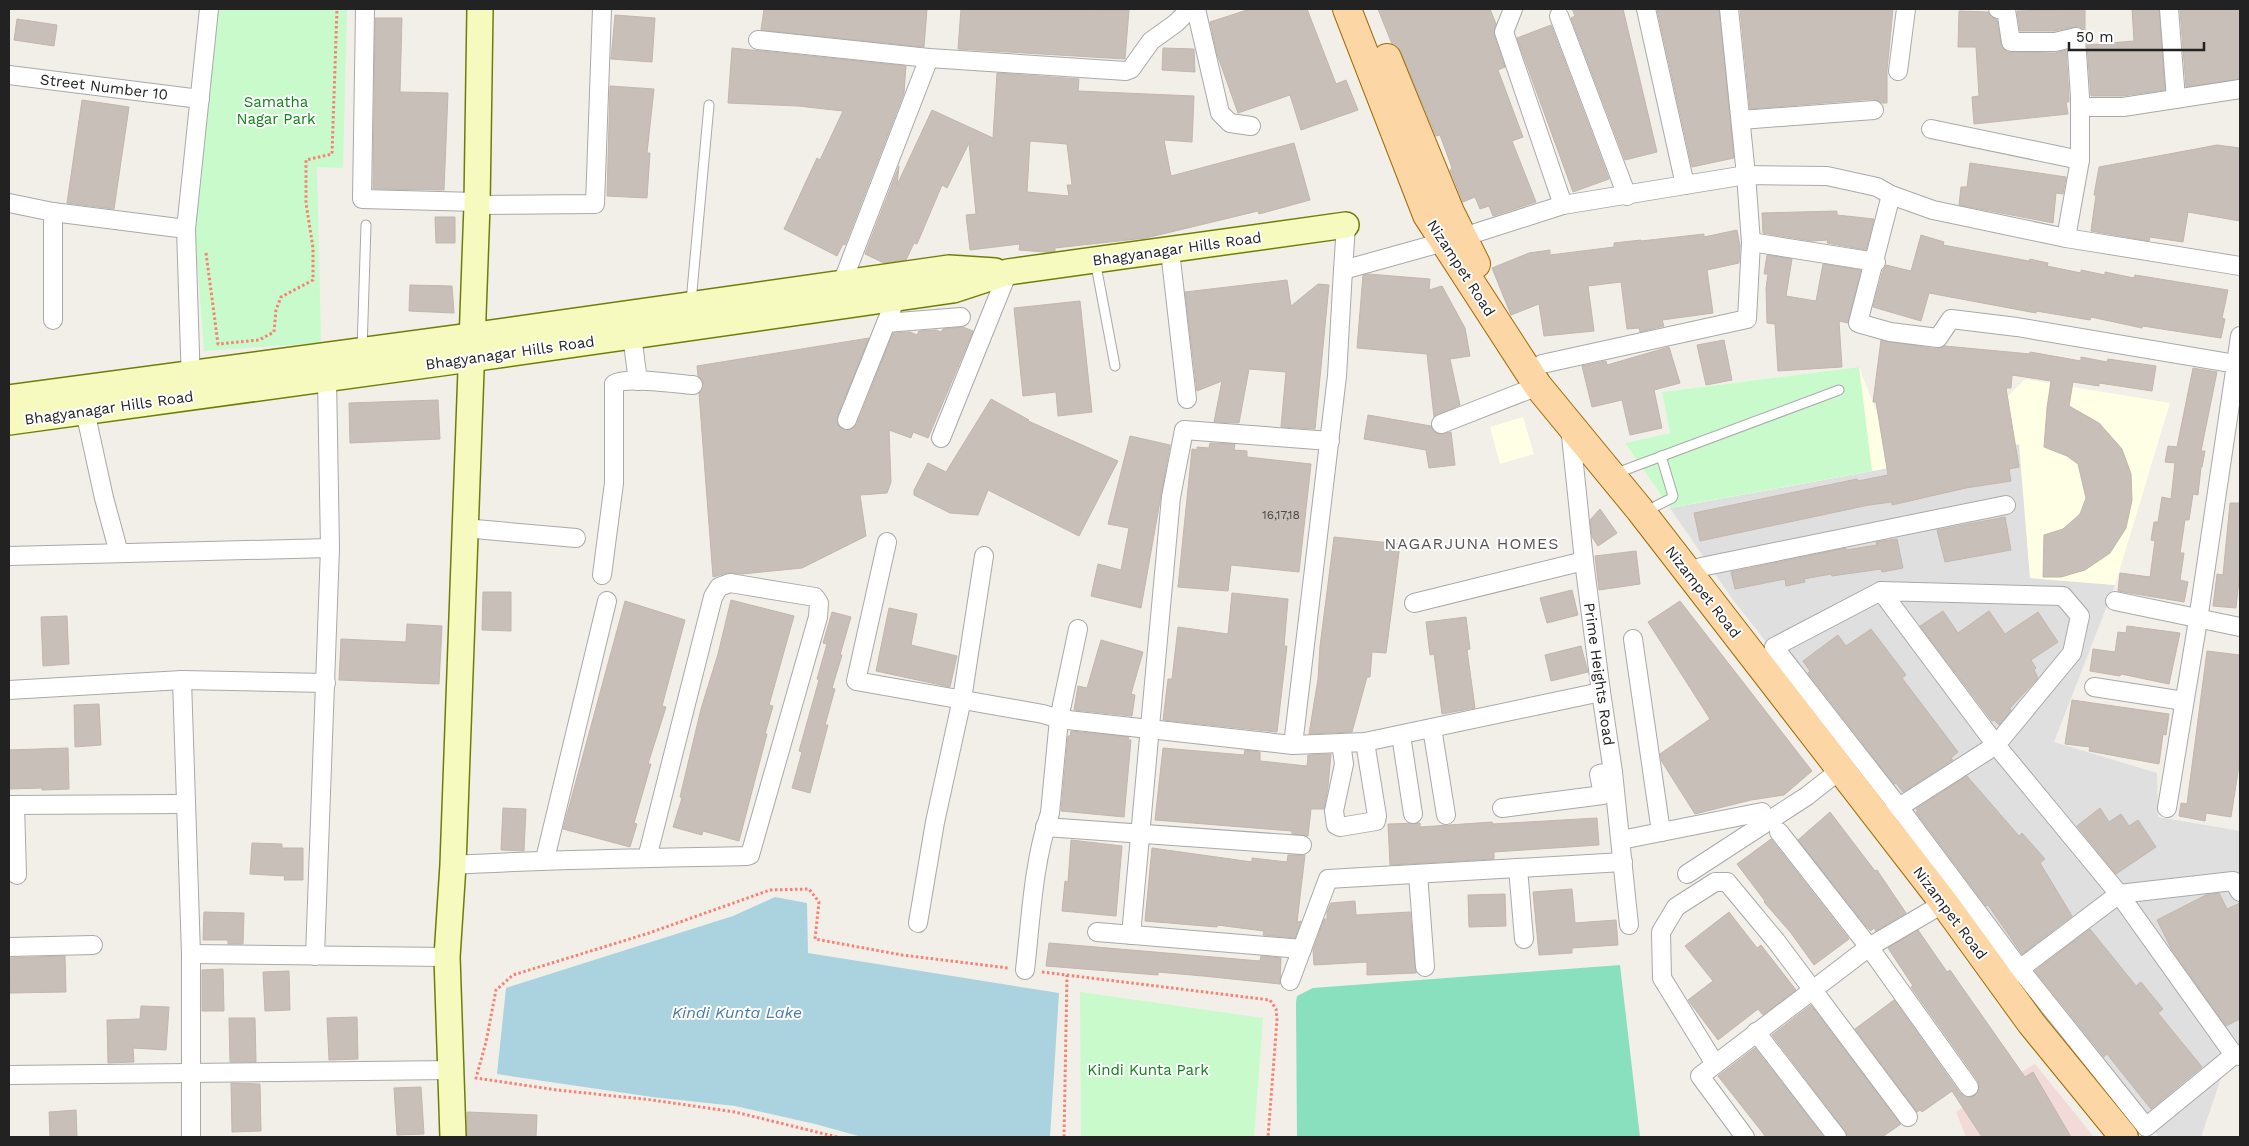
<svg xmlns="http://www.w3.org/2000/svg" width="2249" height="1146" font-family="'Work Sans',sans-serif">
<rect width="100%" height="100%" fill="#f2efe9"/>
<path fill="#e0dfdf" d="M2020,444L2030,578L2115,585L2054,742L2157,773L2158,817L2240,831V1050L2231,1049L2201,1137H2159L1733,600L1670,508Z"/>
<path fill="#f2dad9" d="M2035,1064L2094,1137H1966L1956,1112Z"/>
<g fill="#ffffe5">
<path d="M1859,367L1879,418L2007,397L2025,379L2170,403L2115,585L2030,578L2019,444L1670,508L1625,443L1670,433L1662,392Z"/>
<path d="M1523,417L1534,454L1500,464L1490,427Z"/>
</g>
<g fill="#c8facc">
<path d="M218,9H347L343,168L317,167L321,343L204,351L195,232Z"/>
<path d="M1859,367L1872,471L1670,508L1625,443L1670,433L1662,392Z"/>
<path d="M1080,992L1263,1018L1254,1137H1081Z"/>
</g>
<path fill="#88e0be" d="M1620,965L1640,1137H1297L1296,1002L1297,996L1313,988Z"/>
<path fill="#aad3df" d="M775,897L807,903L808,953L1059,993L1050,1137H862L815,1124L735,1106L652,1097L497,1074L506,988L733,916Z"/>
<g fill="#c7bfb8" stroke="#c4b6ab" fill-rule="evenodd">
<path d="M764,9H927L924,47L761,30Z"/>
<path d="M961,9L1129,10L1125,59L958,49Z"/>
<path d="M1250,9H1307L1336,84L1346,80L1358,110L1301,130L1290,95L1238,113L1217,54L1210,22Z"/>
<path d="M1378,9H1490L1496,24L1494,35L1505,67L1498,70L1523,137L1512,141L1536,202L1493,216L1489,206L1480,209L1475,197L1463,202L1450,170L1452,168L1440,135L1436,136L1401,52L1397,46L1392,44Z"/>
<path d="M1572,9H1623L1657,152L1625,160L1571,18L1575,16Z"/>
<path d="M1657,9H1719L1734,158L1692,167Z"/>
<path d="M1740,9H1893L1887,70V103H1882L1873,99L1750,109Z"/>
<path d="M2085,9V33L2080,27H2074L2054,31H2020L2017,11Z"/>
<path d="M2132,9H2159L2165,90L2122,96H2091L2087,45L2134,41Z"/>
<path d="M2180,9H2240V79L2186,87Z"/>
<path d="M1959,11L1988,12L1991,17L1997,20L2001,44L2007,52L2055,53L2066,50L2069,97V102H2066L2068,114L1974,124L1972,97L1979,96L1976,47H1958Z"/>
<path d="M615,15L655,18L652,62L611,59Z"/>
<path d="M375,18H402L400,92L448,93L444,190L373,189Z"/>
<path d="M17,19L57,25L54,46L14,40Z"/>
<path d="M1551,25L1609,179L1573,192L1517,38Z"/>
<path d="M732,48L906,66L904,93L845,245L843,244L837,256L784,229L817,158L820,160L843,111L798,106L728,103Z"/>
<path d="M1163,48L1194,49L1195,72L1162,70Z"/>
<path d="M997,73L1079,79L1078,91L1194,96L1192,142L1164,140L1171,176L1294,143L1310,200L1259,214L1258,211L1146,238L1055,248V251L1045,252L1019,250L1020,244L970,250L966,215L976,214L969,143L947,188L942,185L917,244L914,243L906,260L884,263L865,254L899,166L897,185L932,110L993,138ZM1030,141L1067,144L1072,185H1067L1069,196L1027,192Z"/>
<path d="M610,86L654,89L647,153H650L647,198L607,196Z"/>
<path d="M82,100L129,107L114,209L67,203Z"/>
<path d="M2217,145L2240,148V221L2188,212L2183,242L2150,237L2149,241L2091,231L2096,195H2094L2099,167Z"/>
<path d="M1970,163L2066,177L2063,194L2056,193L2053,223L1959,205L1961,187H1967Z"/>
<path d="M1837,211V215L1874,219L1866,250L1827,243L1828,240L1812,241L1763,233L1762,213Z"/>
<path d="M435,217H455V243H436Z"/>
<path d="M1737,230L1740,246L1739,263L1707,270L1713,313L1662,320L1664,326L1640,332L1639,328L1627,329L1621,282L1588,286L1594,331L1544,336L1539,304L1511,315L1492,268L1529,253L1550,250V255L1614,247V243L1641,240V241L1704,234V237Z"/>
<path d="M1921,235L1944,242L1943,245L2029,261L2030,259L2048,263L2047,266L2081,273V270L2105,275V272L2134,278L2135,275L2228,290L2222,318L2225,319L2221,338L2168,330L2143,326L2142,328L2091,317L2090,320L2036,311V313L1929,293L1921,321L1873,307L1883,270L1886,265L1911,271Z"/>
<path d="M1767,255L1792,259L1786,296L1816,301L1823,264L1861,270L1848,323L1839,321L1842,367L1778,371L1775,324L1767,323L1766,288L1768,274H1764Z"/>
<path d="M1368,274L1430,279L1429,290L1442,286L1465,328L1470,356L1450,359L1460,405L1434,417L1427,354L1357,348L1363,275Z"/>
<path d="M1287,280L1291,306L1318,284L1329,285L1315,429L1281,427L1286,372L1249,369L1239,423L1214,422L1222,381L1197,391L1185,292Z"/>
<path d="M410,285L452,286L454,313L409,311Z"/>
<path d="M1080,301L1092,412L1058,416L1056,392L1023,396L1014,308Z"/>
<path d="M963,327L973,331L928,438L913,432L911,438L889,430L891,482L887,493L860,495L866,536L802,568L742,574L727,573L713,577L699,393L704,385L702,380L698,376L697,366L869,338L837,417L839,427L849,430L857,424L893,333L910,332L917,335L919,331L936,330L941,332L943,329Z"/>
<path d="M1724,340L1732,380L1706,385L1697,345Z"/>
<path d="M1881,340L1937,349L1945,346L2030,354V352L2081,361V357L2107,362L2108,359L2156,366L2152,391L2099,383V386L2073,382L2069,406L2099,423L2122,449L2131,474L2132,500L2126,528L2110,553L2085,570L2061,577H2043L2044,535L2063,529L2080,514L2086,498L2078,464L2067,456L2044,447L2047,408L2051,381L2012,375L2011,388H2006L2019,467L2009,469L2011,481L1966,488L1892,505V502L1869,505L1700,541L1694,513L1857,479L1858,481L1888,475L1876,402H1873Z"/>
<path d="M1669,347L1680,383L1654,390L1662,428L1630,435L1622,400L1592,407L1582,366L1606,361L1607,365Z"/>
<path d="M2193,368L2217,372L2201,451H2205L2202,467H2201L2198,495L2193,494L2189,520H2185L2180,553H2184L2180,580L2188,582L2184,602L2118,591L2120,573L2150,577L2155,541L2151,540L2154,522H2158L2162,497L2171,499L2175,463L2165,462L2168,446L2177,447Z"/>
<path d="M991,399L1029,420H1026L1118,461L1079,536L988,490L978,515L950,513L914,495V490L928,463L946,472Z"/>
<path d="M438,400L440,439L350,443L349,403Z"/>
<path d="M1368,415L1431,426L1434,432L1439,434L1451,432L1455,465L1429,468L1426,450L1364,439Z"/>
<path d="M1130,436L1170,445L1141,608L1091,596L1098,564L1121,570L1129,528L1108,524Z"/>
<path d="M1210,443L1235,444L1234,450L1247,451V457L1311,464L1299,572L1231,565L1228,591L1178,587L1192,449L1197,450V447L1209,448Z"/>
<path d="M2230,503H2240V571L2236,608L2213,606L2217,574L2223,575Z"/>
<path d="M1600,509L1617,533L1598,546L1592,537L1590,520Z"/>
<path d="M2005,517L2011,550L1945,562L1937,530Z"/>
<path d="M1334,537L1400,544L1396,576L1386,653L1372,652L1370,677H1367L1352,732L1309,734L1318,679L1320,646Z"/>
<path d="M1897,539L1903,568L1882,572L1881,569L1832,576L1831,574L1804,579L1805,582L1786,586L1785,579L1735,589L1731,572L1846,548V550L1877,545L1876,542Z"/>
<path d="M1636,551L1640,584L1599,590L1595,556Z"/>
<path d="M1572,590L1578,615L1547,623L1540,598Z"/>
<path d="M483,592H511V631L482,630Z"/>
<path d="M1232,593L1288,599L1284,646H1287L1277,732L1163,720L1168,679H1172L1178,627L1228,634Z"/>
<path d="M731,600L794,616L769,705L773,706L765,734H767L739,841L703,831L702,835L673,827L682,798L680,797L701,709L718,654Z"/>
<path d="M625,601L685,620L662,706L666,707L648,764H651L634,823L637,824L630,847L563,829Z"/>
<path d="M1680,601L1812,771L1784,795L1751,800L1695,814L1662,762L1660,754L1710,719L1648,622Z"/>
<path d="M889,608L917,614L911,645L957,656L950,687L876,671Z"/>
<path d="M1943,611L1958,633L1989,611L2005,634L2038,612L2058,642L2031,660L2036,668L2034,670L2038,678L2010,708L2011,711L1999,725L1994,720L1992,721L1920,626Z"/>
<path d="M832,612L851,617L840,655H842L832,688L835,689L825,725H828L810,793L792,788L802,752L799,751L819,680L817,679L827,644L823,643Z"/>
<path d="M67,616L69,664L43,666L41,617Z"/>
<path d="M1466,617L1470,649L1467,650L1475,708L1442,714L1434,654L1430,655L1426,622Z"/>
<path d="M407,624L442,626L439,684L339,680L341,639L406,642Z"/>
<path d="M2127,626L2180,633L2169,684L2121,674L2120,676L2090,671L2093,649L2115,652L2118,632L2126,633Z"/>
<path d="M1871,629L1906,675L1902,678L1958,752L1951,758L1953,760L1903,792L1896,783L1894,784L1808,673L1810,671L1803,661L1838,635L1846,646Z"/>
<path d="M1101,640L1143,652L1131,694L1135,695L1132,716L1074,710L1078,686L1087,688Z"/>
<path d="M1581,646L1588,672L1551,681L1545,655Z"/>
<path d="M2207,651L2240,655V759L2231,817L2206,813L2205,821L2179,816L2181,803L2187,804Z"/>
<path d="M2072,700L2169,714L2166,735L2163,734L2159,764L2089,751L2090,747L2065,744Z"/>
<path d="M99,704L101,745L75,747L74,705Z"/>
<path d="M1071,731L1129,737L1128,740H1131L1124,817L1061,811L1068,736H1070Z"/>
<path d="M68,748L69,789L42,790V788L9,789V750Z"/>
<path d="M1163,748L1244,755L1245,750L1260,752V761L1307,766L1308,755L1331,754L1328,787L1324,809H1311L1308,836L1292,834V831L1155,820Z"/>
<path d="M1967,776L2019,836L2022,833L2045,859L2040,863L2072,916L2022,954L1988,905L1986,906L1916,812L1918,811L1916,809Z"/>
<path d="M503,808L526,809L524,851L501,850Z"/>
<path d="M2100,808L2109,822L2121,814L2129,826L2138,820L2156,847L2116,874L2077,826Z"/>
<path d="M1830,812L1875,871L1877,870L1906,913L1876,931L1874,928L1871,931L1866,926L1798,840Z"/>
<path d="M1597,818L1599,845L1494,852V859L1390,865L1388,824L1420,823V827L1492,822L1493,824Z"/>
<path d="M1771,839L1849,939L1814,965L1791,933L1764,902L1765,901L1737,864Z"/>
<path d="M1071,840L1122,846L1116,916L1062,911L1065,881L1068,882Z"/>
<path d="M252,843L282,844V848H303V880H284L285,876L250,874Z"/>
<path d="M1152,848L1252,862V858L1287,862L1288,855H1305L1297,922L1301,921L1295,938L1263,935L1264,931L1217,925V927L1145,921Z"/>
<path d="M1572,889L1575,923L1616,920L1618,945L1572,948V953L1539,955L1533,892Z"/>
<path d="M2219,893L2227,909L2240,903V1019L2226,1026L2172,950L2157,920L2206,895Z"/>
<path d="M1505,894L1506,926L1469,927L1468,895Z"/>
<path d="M1355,901L1356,915L1410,912L1416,973L1367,975V962L1314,965L1313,950L1324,919H1327V912L1331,903Z"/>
<path d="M204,912L244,913L243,944H228V940H203Z"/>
<path d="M1729,912L1757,948L1761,945L1796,990L1763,1015L1758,1009L1718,1040L1688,1000L1713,981L1685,946Z"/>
<path d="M2090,929L2136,986L2141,982L2163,1009L2158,1013L2202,1067L2151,1109L2107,1054L2104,1057L2035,971Z"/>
<path d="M1918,930L1947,972L1950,970L2025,1077L2033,1072L2071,1137H1982L1952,1091L1922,1112L1920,1110L1917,1112L1855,1029L1894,1000L1960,1093L1970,1098L1978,1092V1081L1911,987L1913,986L1888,948Z"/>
<path d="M1049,943L1260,961L1261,956L1281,958L1280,984L1203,976L1158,972V975L1046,966Z"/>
<path d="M65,956L66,992L10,993L9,958Z"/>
<path d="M223,969L224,1011H202V970Z"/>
<path d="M289,971L290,1010L265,1011L263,972Z"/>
<path d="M1811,1005L1901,1124L1882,1137H1847L1845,1131L1772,1035Z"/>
<path d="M141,1006L169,1007L166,1050L133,1048L134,1062L108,1063L107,1020L140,1019Z"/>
<path d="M357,1017L358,1059L329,1060L327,1018Z"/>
<path d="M229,1018H255L256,1062H230Z"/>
<path d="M1755,1048L1824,1137H1766L1718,1076Z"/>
<path d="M231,1083L260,1084L261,1131L232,1132Z"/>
<path d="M421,1087L424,1134L397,1135L394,1088Z"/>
<path d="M76,1110L77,1137H50L49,1112Z"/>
<path d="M467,1112L537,1115L536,1137H467Z"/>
</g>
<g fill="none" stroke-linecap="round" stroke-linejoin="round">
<defs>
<g id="lane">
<path d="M1095,260L1115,366"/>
<path d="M691,302L709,105"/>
<path d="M362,350L366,225"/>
<path d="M1622,471L1839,390"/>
<path d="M1656,506L1672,498L1673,496L1661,456"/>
</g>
<g id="street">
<path d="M365,9L362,199L477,202"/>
<path d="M1196,9L1220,113L1230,123L1251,126"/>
<path d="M1513,9L1504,32L1563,205"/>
<path d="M1646,9L1685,185"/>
<path d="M1998,9L2006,10L2011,42H2055L2076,37L2080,97V160L2066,238"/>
<path d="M2169,9L2176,99"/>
<path d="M1559,16L1627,196"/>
<path d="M758,40L929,58L1126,71L1131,69L1151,41L1176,23L1190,9"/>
<path d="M1898,71L1906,9"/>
<path d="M9,75L200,99"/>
<path d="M2080,107H2123L2240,89"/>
<path d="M1741,120L1874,110"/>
<path d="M1931,129L2080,160"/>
<path d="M1891,195L1858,323L1890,332L1938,338L1951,319L2017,327L2236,364L2198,620L2167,808"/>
<path d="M9,203L53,212L186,229L191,384"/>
<path d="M477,205L595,204L602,9"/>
<path d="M53,212V320"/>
<path d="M1346,225L1343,270L1444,242"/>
<path d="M186,229L209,9"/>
<path d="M1463,237L1563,205L1746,175L1827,176L1877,187L1891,195L1933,210L2066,238L2240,266"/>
<path d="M1751,242L1876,262"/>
<path d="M1170,251L1187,399"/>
<path d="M842,283L929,58"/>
<path d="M886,323L961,317"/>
<path d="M632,336L638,381"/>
<path d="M2240,336L2236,364L2240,365"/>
<path d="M1542,364L1747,319L1751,242L1746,175L1729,9"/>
<path d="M85,411L104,498L119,553"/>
<path d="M847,420L896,298"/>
<path d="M1441,424L1538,386"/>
<path d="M1570,426L1584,561L1601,692L1613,772L1629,925"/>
<path d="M941,438L1008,272"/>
<path d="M464,528L576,538"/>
<path d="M887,542L856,681L1043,714L1059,719L1293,745L1365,742L1601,692"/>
<path d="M9,556L330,548"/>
<path d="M1701,567L2006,505"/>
<path d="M602,575L614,483V384C626,376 677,384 693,385"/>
<path d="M1881,591L1774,647L1898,806L2019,968L2146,1127L2234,1055L2240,1054"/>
<path d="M2115,601L2240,627"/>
<path d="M1414,603L1584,561"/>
<path d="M1633,639L1661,832"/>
<path d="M182,680L191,954V1137"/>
<path d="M2094,687L2184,701"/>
<path d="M9,690L182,680L326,683"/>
<path d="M1432,728L1446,815"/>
<path d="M1401,735L1413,814"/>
<path d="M1341,743L1344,764L1334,811L1336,825L1340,827L1376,821L1377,816L1365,742"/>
<path d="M1293,745L1337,376L1343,270"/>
<path d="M9,805L185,804"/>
<path d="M15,805L17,875"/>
<path d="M1502,808L1603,795L1599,774L1613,772"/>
<path d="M1893,811L1996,745L2072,653L2080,616L2063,596L1881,591L1996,745L2119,894L2234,1055L2240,1056"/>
<path d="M1045,827L1302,845"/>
<path d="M1779,832L1869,947L1969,1087"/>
<path d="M1621,840L1762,812"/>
<path d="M545,859L607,601"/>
<path d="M453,865C551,859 649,858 747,856L750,855L818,617L819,603L815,597L730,583L719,587L713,597L647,858"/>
<path d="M1518,868L1524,939"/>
<path d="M1418,874L1425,967"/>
<path d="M1687,874L1807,796L1840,770"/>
<path d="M918,923L935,822L962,699L984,556"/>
<path d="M1097,932L1302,949"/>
<path d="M1131,935L1171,497L1184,430L1330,441"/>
<path d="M9,947L93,945"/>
<path d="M191,954L447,957"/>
<path d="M315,956L330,548L327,379"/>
<path d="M1025,970C1031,918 1033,863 1050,813L1059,719L1078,629"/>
<path d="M2013,974L2119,894L2233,881L2240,892"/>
<path d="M1290,981L1328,879L1623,862"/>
<path d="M1756,1032L1837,1137"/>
<path d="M1715,1064L1662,978L1661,932L1676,907L1715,882H1727L1776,941L1908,1117"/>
<path d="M9,1075L452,1070"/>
<path d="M1745,1137L1700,1076L1869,947L1951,899"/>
</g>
<g id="secondary">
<path d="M9,398L471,336L949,268L995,271"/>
<path d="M9,422L470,359L953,290L1008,272L1346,225"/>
<path d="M453,1137L447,957L453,865L477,205L480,9"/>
</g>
<g id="primary">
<path d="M1347,9L1427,215L1538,386L1640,510L1944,903L2031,1023L2124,1137"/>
<path d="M1387,58L1450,212L1476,264"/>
</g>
</defs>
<use href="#lane" stroke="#a9a9a9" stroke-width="11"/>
<use href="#street" stroke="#a9a9a9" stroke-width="20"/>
<use href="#secondary" stroke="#707d05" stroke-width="28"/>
<use href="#primary" stroke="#a06b00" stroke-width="30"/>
<g stroke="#fa8072" stroke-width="3" stroke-dasharray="2.5 2.5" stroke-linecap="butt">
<path d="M206,253L218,344L259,340L274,332L276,310L281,297L313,280V248L306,203V160L332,154L337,9"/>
<path d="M1042,972L1270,1000L1276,1009L1277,1020L1268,1137"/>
<path d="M837,1137L735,1112L652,1100L557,1090L476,1078L486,1042L496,990L513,975L649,933L770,890L809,889L819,902L815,939L902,955L1008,968"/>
<path d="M1064,1137L1067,975"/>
</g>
<use href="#lane" stroke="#fff" stroke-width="9"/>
<use href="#street" stroke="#fff" stroke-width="18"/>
<use href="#secondary" stroke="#f7fabf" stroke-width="25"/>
<use href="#primary" stroke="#fcd6a4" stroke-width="28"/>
</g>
<g text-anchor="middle" stroke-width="4" stroke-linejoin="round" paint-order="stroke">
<g font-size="12" fill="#4b4948">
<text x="1281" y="519">16,17,18</text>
</g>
<g font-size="15" fill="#222" stroke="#fff">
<text transform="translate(104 87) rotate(7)" y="5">Street Number 10</text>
<text transform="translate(1177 249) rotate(-8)" y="5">Bhagyanagar Hills Road</text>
<text transform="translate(1461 268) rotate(57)" y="5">Nizampet Road</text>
<text transform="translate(510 353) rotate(-8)" y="5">Bhagyanagar Hills Road</text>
<text transform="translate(109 408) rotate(-8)" y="5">Bhagyanagar Hills Road</text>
<text transform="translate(1703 592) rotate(52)" y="5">Nizampet Road</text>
<text transform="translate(1599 674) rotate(82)" y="5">Prime Heights Road</text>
<text transform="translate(1950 913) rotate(53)" y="5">Nizampet Road</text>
</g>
<g font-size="15" fill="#0c8416" stroke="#fff">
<text x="276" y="107">Samatha<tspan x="276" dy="17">Nagar Park</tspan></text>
<text x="1148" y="1075">Kindi Kunta Park</text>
</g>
<g font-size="16" letter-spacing="1" fill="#555" stroke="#fff">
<text x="1472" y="549">NAGARJUNA HOMES</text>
</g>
<g font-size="16" font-style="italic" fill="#4a7aab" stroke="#fff">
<text x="737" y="1018">Kindi Kunta Lake</text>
</g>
</g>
<rect width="2249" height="1146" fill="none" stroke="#222222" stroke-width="20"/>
<path d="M2069 42v8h135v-8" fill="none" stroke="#222222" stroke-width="2.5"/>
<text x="2076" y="42" font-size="15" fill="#222222" stroke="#ffffff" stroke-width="4" paint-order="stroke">50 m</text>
</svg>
